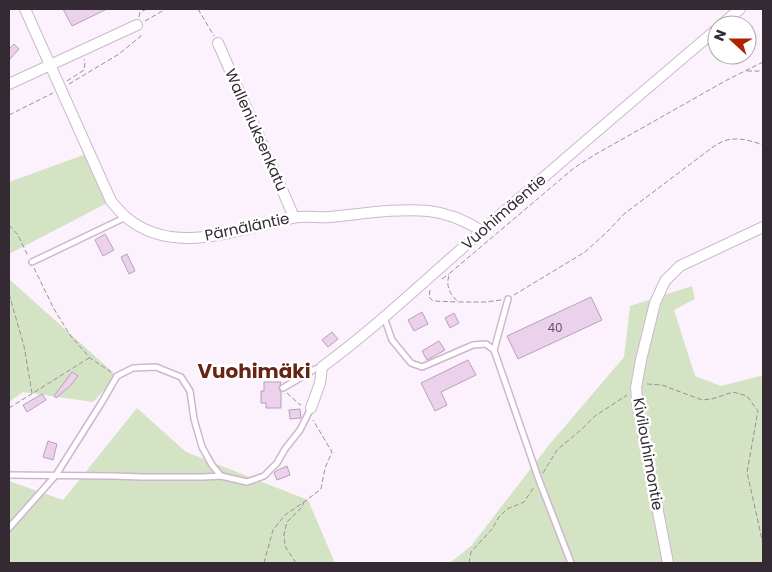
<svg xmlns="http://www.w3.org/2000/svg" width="772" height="572" font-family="Poppins,sans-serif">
<rect width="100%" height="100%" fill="#fcf2fd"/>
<g fill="#d4e3c4">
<path d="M89,153L111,201L9,254V182Z"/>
<path d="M9,279L117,376L93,402L23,392L9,402Z"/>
<path d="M692,286L695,299L674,310L695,376L721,386L760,376L763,377V563H450L471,546L549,445L624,357L630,306Z"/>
<path d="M137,408L186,452L308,500L335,563H9V481L63,500Z"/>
</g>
<g fill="#ebd1ec" stroke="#b9a0b9">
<path d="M63,9H107L72,26Z"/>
<path d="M14,44L19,49L9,60V49Z"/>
<path d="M105,234L114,250L103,256L95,240Z"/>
<path d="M127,254L135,271L129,274L121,257Z"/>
<path d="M591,297L602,320L518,359L507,336Z"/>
<path d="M422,312L428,324L414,331L408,320Z"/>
<path d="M454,313L459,323L450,328L445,318Z"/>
<path d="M332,332L338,339L328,347L322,340Z"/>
<path d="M439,341L445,350L427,360L422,351Z"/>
<path d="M468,360L476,375L441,392L447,405L435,411L421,383Z"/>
<path d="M72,372L78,376L70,386L56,398L54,396Z"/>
<path d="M264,382H281L279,389L281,392V408H266V403H261V391H264Z"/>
<path d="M42,394L46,400L27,412L23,405Z"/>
<path d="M300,409L301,418L290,419L289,410Z"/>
<path d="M48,441L57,444L53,460L43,457Z"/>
<path d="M287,466L290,475L277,480L274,473L276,471Z"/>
</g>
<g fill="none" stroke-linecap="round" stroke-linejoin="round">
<defs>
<g id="lane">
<path d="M32,262L126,217"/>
<path d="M384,317L392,340L411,363L422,367L473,345L486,344L494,350L539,480L571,563"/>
<path d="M494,350L508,299"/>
<path d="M283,388L315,369L322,367"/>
<path d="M9,475L112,476L142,477H204L221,476L247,482L264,476L277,463L285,449L300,430L311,408"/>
<path d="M9,528L56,475L102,402L117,376L133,368L156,367L181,377L190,391L194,419L202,447L212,465L221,476"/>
</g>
<g id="street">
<path d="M25,9L111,201C116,207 121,213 127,218C175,257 238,229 292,218C304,215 317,218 330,217C362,214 396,208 429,211C447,213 466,221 482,231"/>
<path d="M721,25L740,9"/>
<path d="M218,43L294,217"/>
<path d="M9,84L137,25"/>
<path d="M311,408L320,383L322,367C378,326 428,277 481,232C559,163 638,96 717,29"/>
<path d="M668,563L638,408L636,388L641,360L655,303L665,281L680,266L763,227"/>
</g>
</defs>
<use href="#lane" stroke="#cfb6cf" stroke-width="8"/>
<use href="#street" stroke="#cfb6cf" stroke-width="12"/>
<g stroke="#9a909b" stroke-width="1" stroke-dasharray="5 2.5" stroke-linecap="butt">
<path d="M198,9L214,36"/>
<path d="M139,17L140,12L147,9"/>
<path d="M145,21L166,9"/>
<path d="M747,71H763"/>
<path d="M67,81L84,70L85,62L84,59"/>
<path d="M69,84L119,54L141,36L140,34"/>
<path d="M9,115L53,93"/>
<path d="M9,225L18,235L28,256"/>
<path d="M34,268L54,309L70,335L90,358L111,372"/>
<path d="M442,279L449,274"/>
<path d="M430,290L429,297L433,301L458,302"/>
<path d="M9,294L24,346L32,393"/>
<path d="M514,295L585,252L607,232L624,214L709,150C714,146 720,142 727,140C739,137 752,141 763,145"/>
<path d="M501,300L485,302H458C449,293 445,285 450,273L574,168L596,154L727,80L763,62"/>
<path d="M647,384L662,385L702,400L712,399L733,392L747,396L758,411L747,472L763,544"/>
<path d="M287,393L299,404L301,405"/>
<path d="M9,408L89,358"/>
<path d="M543,473L557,450L582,429L595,416L627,395"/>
<path d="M264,563L273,530L285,515L304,502L321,489L325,468L332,452L313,420"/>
<path d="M296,563L285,546L284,534L287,522L302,507L304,502"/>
<path d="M469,563L471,552L492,529L499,517L507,509L524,502L534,487"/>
</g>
<use href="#lane" stroke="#fff" stroke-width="5"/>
<use href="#street" stroke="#fff" stroke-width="10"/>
</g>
<g text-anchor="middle" stroke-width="5" stroke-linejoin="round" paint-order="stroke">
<g font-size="12" fill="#625462">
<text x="555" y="332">40</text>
</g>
<g font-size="15" fill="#342a34" stroke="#fff">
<text transform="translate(256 130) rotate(66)" y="5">Walleniuksenkatu</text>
<text transform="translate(504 212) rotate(-41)" y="5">Vuohimäentie</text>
<text transform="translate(247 227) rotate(-12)" y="5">Pärnäläntie</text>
<text transform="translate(648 454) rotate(80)" y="5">Kivilouhimontie</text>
</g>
<g font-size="20" font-weight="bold" fill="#672416" stroke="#fff">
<text x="254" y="378">Vuohimäki</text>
</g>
</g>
<rect width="772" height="572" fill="none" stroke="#342a34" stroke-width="20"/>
<g transform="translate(732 40) rotate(291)"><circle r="24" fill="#ffffff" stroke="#aeaaae"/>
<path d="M0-4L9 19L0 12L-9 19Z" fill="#af2300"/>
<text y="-8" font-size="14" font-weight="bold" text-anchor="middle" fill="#342a34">N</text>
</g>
</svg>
